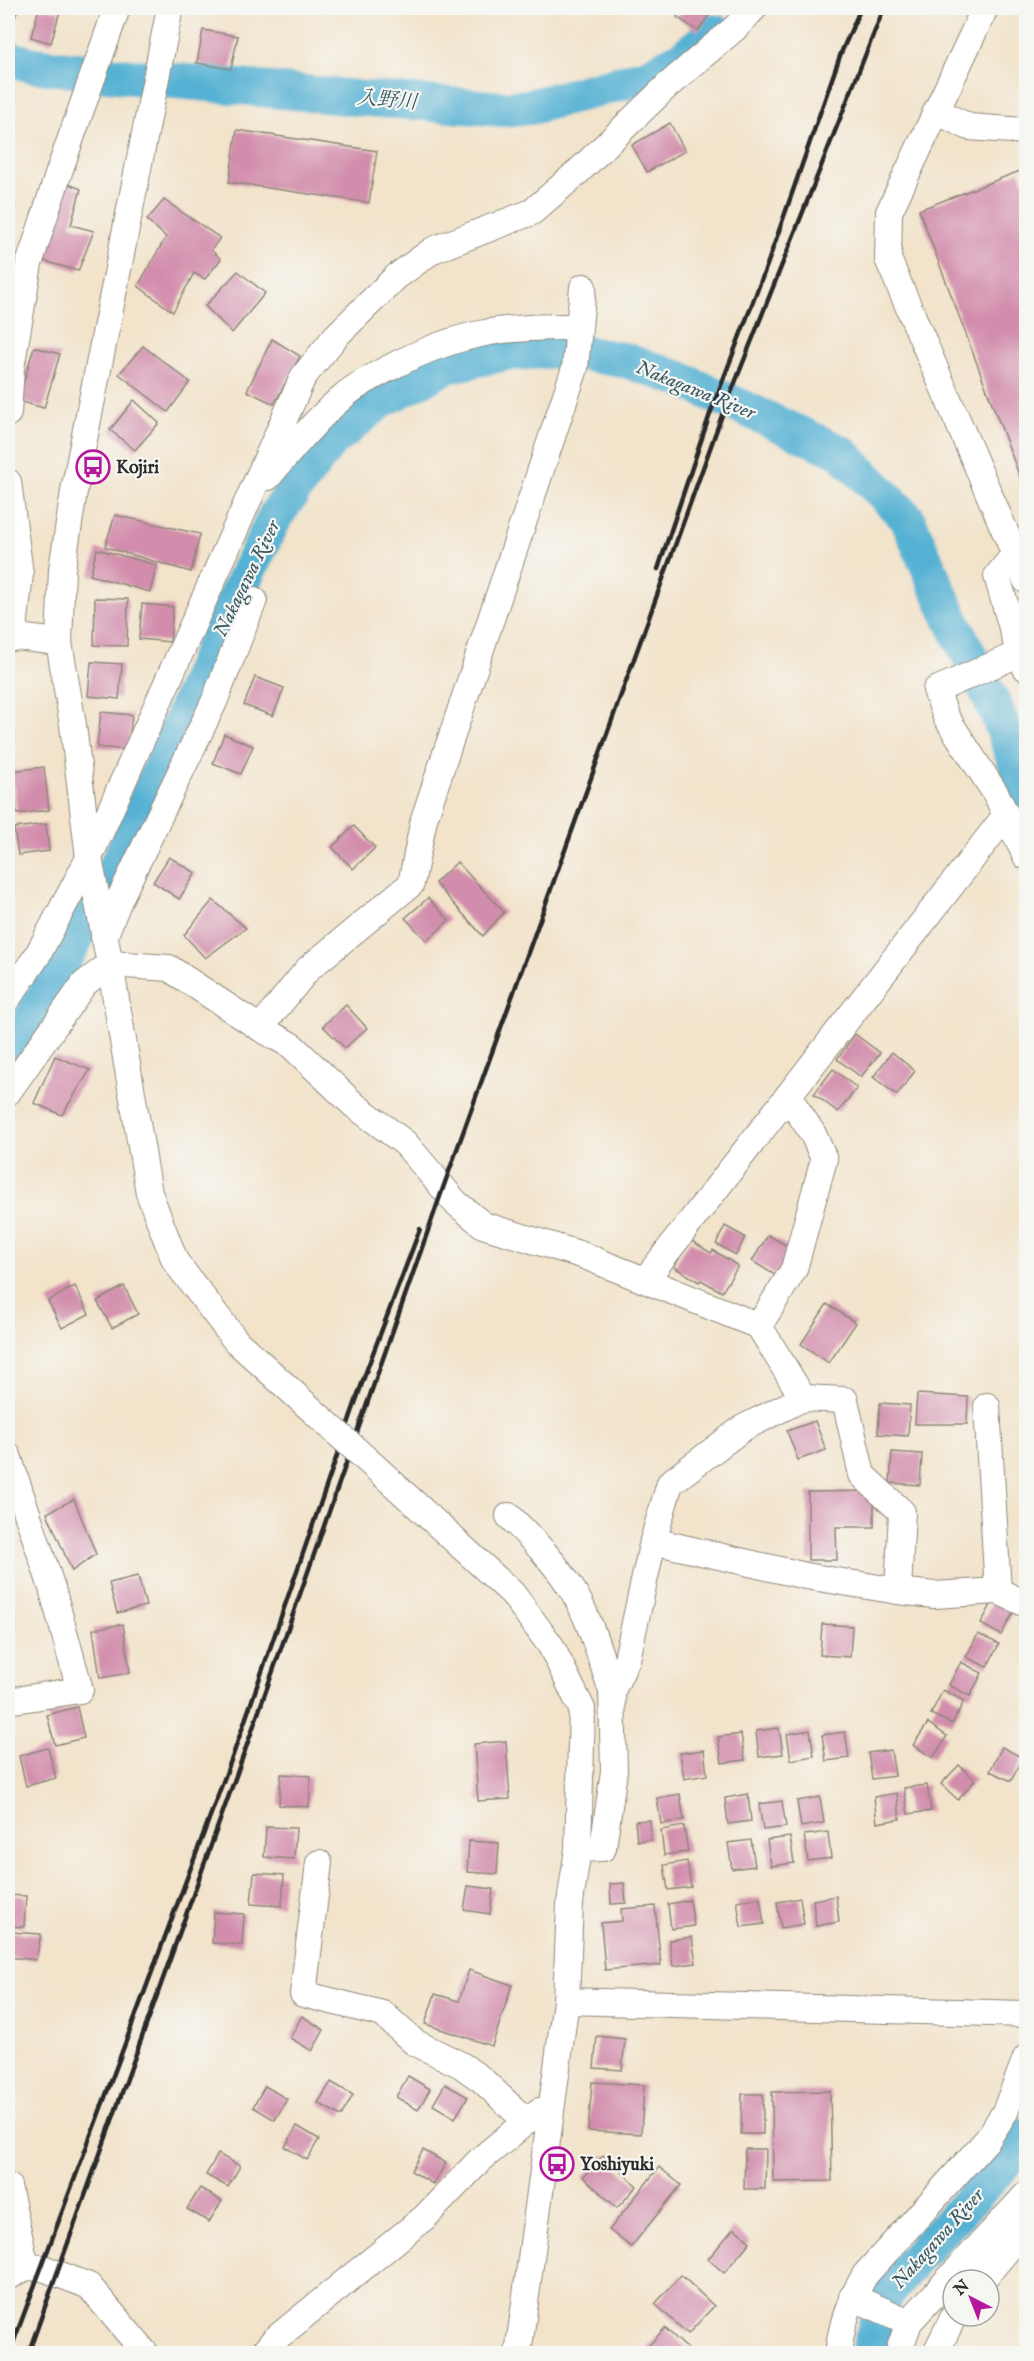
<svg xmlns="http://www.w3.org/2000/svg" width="1034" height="2361" font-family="'IM FELL English','Noto Serif JP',serif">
<rect width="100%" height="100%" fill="#f6f6f2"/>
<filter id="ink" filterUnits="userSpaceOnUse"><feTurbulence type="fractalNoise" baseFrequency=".0167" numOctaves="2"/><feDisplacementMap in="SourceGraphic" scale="12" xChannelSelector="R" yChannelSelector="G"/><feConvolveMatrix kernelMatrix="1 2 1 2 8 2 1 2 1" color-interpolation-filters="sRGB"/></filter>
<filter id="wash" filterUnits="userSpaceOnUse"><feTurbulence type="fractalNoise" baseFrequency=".008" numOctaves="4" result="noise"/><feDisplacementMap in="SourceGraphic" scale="24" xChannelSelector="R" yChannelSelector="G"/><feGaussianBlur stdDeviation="1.35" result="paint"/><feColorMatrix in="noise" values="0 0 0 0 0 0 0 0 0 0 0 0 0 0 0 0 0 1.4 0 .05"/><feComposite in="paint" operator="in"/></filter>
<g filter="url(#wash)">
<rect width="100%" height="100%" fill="#f2e3ca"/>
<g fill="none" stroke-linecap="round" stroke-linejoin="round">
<g stroke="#55b1d3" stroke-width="36">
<path d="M8,58L32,65L134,77L356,98L505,109L530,107L647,76L682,58L715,32"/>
<path d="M8,1053L29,1023L123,853L226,616L276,515L329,443L382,400L447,366L506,353L564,350L628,361L680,379L842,453L907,518L947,610L996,710L1026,791"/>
<path d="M868,2354L883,2300L919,2254L1021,2147L1026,2135"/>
</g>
</g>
<g id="blocks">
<g fill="#d28dac">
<path d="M8,8H18L11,30L8,29Z"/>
<path d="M39,8L60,11L51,43L31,37Z"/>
<path d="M684,8H714L698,31L677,17Z"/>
<path d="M203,30L238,36L231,69L197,63Z"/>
<path d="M670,123L685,151L647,172L632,145Z"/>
<path d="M237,130L377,151L369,203L229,182Z"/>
<path d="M1020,171L1026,187V487L1024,488L919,210Z"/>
<path d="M66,183L81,189L71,225L94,231L78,271L44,261Z"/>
<path d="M164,200L220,238L211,250L221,259L205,279L194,273L173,312L138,286L166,237L147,220Z"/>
<path d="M238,271L265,293L232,333L205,306Z"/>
<path d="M272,339L300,356L274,404L247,391Z"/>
<path d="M143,346L190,382L168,412L119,374Z"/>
<path d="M34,347L60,354L44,408L18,401Z"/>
<path d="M134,400L159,423L135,450L110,430Z"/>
<path d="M115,515L200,534L191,572L105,547Z"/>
<path d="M97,549L157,565L150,592L90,575Z"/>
<path d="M95,598L128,599L127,646L94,645Z"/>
<path d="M142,604L173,607L170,642L139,639Z"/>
<path d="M91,662L122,664L119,699L88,696Z"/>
<path d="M255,677L284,688L273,716L244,705Z"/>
<path d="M8,694L14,735L8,736Z"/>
<path d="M101,712L132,715L128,750L97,747Z"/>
<path d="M224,734L253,746L241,774L213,763Z"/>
<path d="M44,767L49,810L17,814L12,771Z"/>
<path d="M46,824L49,851L18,855L14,828Z"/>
<path d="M354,826L375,848L353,869L332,847Z"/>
<path d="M169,857L196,873L179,899L153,882Z"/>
<path d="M457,862L504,912L483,936L435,883Z"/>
<path d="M428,898L449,920L427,941L405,918Z"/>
<path d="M213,900L246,928L205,958L184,935Z"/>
<path d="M346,1005L367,1028L345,1048L323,1026Z"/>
<path d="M855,1034L880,1053L861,1077L837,1059Z"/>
<path d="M892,1052L915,1071L897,1095L873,1077Z"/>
<path d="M55,1056L90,1070L62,1115L34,1103Z"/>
<path d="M833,1069L857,1088L838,1112L814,1094Z"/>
<path d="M725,1226L745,1237L736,1255L716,1244Z"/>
<path d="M768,1235L794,1250L778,1277L752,1261Z"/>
<path d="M690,1240L711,1253L713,1250L738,1266L722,1292L701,1280L699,1282L674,1267Z"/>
<path d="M75,1286L89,1314L62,1328L48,1301Z"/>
<path d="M124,1286L138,1314L112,1328L97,1301Z"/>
<path d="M827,1304L856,1323L829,1363L801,1344Z"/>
<path d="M917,1394L968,1397L967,1424H915Z"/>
<path d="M880,1403L910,1405L908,1436L878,1434Z"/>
<path d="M815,1421L826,1450L798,1460L787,1431Z"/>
<path d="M892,1452L922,1454L920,1485L890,1483Z"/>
<path d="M874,1491V1527H836L837,1560H808V1492Z"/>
<path d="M74,1499L96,1554L72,1571L47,1513Z"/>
<path d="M138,1576L146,1606L117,1613L109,1583Z"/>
<path d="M993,1601L1014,1611L1001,1635L981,1624Z"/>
<path d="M123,1624L130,1673L100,1678L93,1629Z"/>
<path d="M822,1624L852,1626L850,1657L820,1655Z"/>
<path d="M978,1634L999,1644L987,1667L966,1657Z"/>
<path d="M961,1662L982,1673L970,1696L949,1685Z"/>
<path d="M943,1690L964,1701L952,1724L931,1714Z"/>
<path d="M77,1707L84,1738L55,1745L47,1715Z"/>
<path d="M928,1723L947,1736L933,1758L913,1745Z"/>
<path d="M779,1728L783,1754L759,1757L756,1731Z"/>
<path d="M810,1730L814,1756L791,1760L787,1734Z"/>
<path d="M845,1732L849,1758L826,1761L822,1735Z"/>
<path d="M741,1734L745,1760L722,1763L718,1737Z"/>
<path d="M506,1741L510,1799L478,1801L474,1744Z"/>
<path d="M1002,1747L1023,1758L1011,1781L990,1771Z"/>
<path d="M48,1748L56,1778L26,1786L19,1756Z"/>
<path d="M704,1750L707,1775L684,1779L680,1753Z"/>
<path d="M891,1750L895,1776L872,1779L868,1753Z"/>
<path d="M959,1765L975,1780L958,1800L941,1784Z"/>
<path d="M281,1774L311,1776L309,1807L279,1805Z"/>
<path d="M927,1785L931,1811L908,1814L904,1788Z"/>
<path d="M897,1793L900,1819L877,1823L874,1797Z"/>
<path d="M680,1794L684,1820L661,1824L657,1798Z"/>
<path d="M748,1794L751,1821L728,1824L725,1798Z"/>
<path d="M820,1797L824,1823L801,1827L797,1801Z"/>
<path d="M782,1801L786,1827L763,1830L759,1804Z"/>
<path d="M650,1820L651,1840L637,1841L635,1821Z"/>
<path d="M684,1826L688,1852L664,1855L661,1830Z"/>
<path d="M266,1827L296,1828L294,1859L264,1857Z"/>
<path d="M828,1832L831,1858L808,1861L804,1835Z"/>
<path d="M790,1837L794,1863L771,1866L767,1840Z"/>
<path d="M751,1840L755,1866L732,1869L728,1843Z"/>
<path d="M469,1841L499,1843L497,1874L467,1872Z"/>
<path d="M687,1861L691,1887L668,1890L664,1865Z"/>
<path d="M254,1873L284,1875L282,1906L251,1904Z"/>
<path d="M624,1883L626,1903L611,1904L610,1884Z"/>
<path d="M468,1886L493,1889L490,1914L464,1910Z"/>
<path d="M8,1895L26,1896L24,1927L8,1926Z"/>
<path d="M836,1896L839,1922L816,1926L813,1900Z"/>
<path d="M760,1898L764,1924L741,1927L737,1901Z"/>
<path d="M800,1898L804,1924L781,1928L777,1902Z"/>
<path d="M690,1900L694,1926L671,1929L668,1904Z"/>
<path d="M655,1906L661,1965L605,1970L601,1923L622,1921L621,1909Z"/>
<path d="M214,1912L244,1914L242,1945L212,1943Z"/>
<path d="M10,1932L41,1934L36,1960L8,1957Z"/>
<path d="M692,1937L696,1963L673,1966L669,1940Z"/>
<path d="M469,1970L512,1985L492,2046L425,2024L435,1994L459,2001Z"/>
<path d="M302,2016L324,2030L312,2051L290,2038Z"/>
<path d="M597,2036L625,2039L622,2070L594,2068Z"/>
<path d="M408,2076L430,2089L418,2110L396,2097Z"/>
<path d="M331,2082L353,2095L341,2116L318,2103Z"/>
<path d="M592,2082L644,2085L641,2134L588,2131Z"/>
<path d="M445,2084L468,2097L455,2118L433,2105Z"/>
<path d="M265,2086L287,2099L275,2120L253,2107Z"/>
<path d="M830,2091L832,2181L773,2182L772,2092Z"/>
<path d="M742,2094H763V2134H741Z"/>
<path d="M297,2126L319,2139L307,2160L285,2147Z"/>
<path d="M745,2149H766L765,2189H744Z"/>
<path d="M423,2150L446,2163L433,2184L411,2171Z"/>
<path d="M218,2154L240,2166L228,2187L206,2175Z"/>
<path d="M603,2155L637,2186L617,2208L583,2177Z"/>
<path d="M659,2167L681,2185L631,2247L609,2230Z"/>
<path d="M200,2188L222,2201L209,2222L187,2209Z"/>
<path d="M734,2228L750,2242L724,2273L708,2259Z"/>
<path d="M681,2275L714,2306L688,2334L655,2304Z"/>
<path d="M665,2328L693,2354H641Z"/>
</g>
</g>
</g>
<g filter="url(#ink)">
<use href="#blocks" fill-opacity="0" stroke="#8e877a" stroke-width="1.5"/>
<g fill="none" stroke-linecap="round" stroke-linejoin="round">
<defs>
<g id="minor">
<path d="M170,8L75,485L62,569L59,642L73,725L89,858L110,964L149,1193L175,1261L236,1341L334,1430"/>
<path d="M985,8L889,212L888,259L1026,580"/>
<path d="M936,111L969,127L1026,131"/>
<path d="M8,413L11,368L29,264L60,169L117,8"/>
<path d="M268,477C293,448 317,418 346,394C360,383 378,374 393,366C459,332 505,326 578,327"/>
<path d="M8,482L20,574L13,638"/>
<path d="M1015,554L997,576L1020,656L1026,668"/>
<path d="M8,636L59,642"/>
<path d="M1006,815L1026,856"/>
<path d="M104,937L119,900L214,702L254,600"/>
<path d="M8,998L37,956L89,858L303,377L336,336L396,277L433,250L532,212L580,170L667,86L735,28L754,8"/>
<path d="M260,1028L308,969L411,884L424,819L575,368L583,287"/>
<path d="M8,1092L84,984L110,964L169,968L260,1028L292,1046L354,1105L405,1143L455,1202L483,1225L582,1255L759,1326L803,1398L743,1428L670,1483L653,1541L627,1659L612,1691L614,1771L603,1848L578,1849"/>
<path d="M646,1279L1006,815L996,794L946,717L936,690L1009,658L1020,656"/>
<path d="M759,1326L794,1269L824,1159L813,1134L788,1096"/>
<path d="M803,1398L845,1400L862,1475L902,1512L898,1591"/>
<path d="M987,1406L998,1591L1026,1604"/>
<path d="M8,1456L52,1588L80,1690L8,1701"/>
<path d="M387,1478L512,1593L551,1646L582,1709L578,1849L570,1903L566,2001L518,2354"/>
<path d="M509,1516C532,1539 556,1563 573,1591C591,1621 600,1657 612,1691"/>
<path d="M653,1541L806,1576L898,1591L934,1595L998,1591"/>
<path d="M319,1863L303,1994L383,2014L414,2042L461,2065L481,2079L526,2121"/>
<path d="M566,2001L1026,2014"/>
<path d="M8,2186L26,2267"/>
<path d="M8,2277L26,2267L43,2268L89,2286L146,2354"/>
<path d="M982,2280L1026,2228"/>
<path d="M852,2297L909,2322L898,2354"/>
<path d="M909,2322L1026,2195"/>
<path d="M263,2354L274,2340L425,2217L480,2160L539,2111"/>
<path d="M838,2354C842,2322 849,2302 865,2275L987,2140L1005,2112L1026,2058"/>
<path d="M935,2354L954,2316"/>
</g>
</defs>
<use href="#minor" stroke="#8e877a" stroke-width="28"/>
<use href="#minor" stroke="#fff" stroke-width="26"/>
<g stroke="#2b2b2b" stroke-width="4.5">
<path d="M658,569L710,414L767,265L841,53L861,8"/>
<path d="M9,2354L233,1755L367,1369L420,1229"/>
<path d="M28,2354L242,1759L443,1188L721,418L884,8"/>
</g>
<defs>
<path id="minor-bridge" d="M334,1430L387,1478"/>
</defs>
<use href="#minor-bridge" stroke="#8e877a" stroke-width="28" stroke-linecap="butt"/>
<use href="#minor-bridge" stroke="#fff" stroke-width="26"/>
</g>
</g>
<defs>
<symbol id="bus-ring" viewBox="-11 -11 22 22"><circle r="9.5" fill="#f6f6f2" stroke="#b5179e" stroke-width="1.5"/><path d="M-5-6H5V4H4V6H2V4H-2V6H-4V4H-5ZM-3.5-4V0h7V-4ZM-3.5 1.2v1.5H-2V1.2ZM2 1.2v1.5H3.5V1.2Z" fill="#b5179e"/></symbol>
</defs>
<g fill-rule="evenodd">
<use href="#bus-ring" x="74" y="448" width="38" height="38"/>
<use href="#bus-ring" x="538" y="2145" width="38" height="38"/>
</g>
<g text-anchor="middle" stroke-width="4.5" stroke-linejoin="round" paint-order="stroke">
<g font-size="18" font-weight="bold" fill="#2b2b2b" stroke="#f6f6f2" text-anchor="start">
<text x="116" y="473">Kojiri</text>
<text x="580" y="2170">Yoshiyuki</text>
</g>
<g font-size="20" font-style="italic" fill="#3a5a66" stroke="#f6f6f2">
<text transform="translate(387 99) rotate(5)" y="7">入野川</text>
<text transform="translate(696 389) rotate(22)" y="7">Nakagawa River</text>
<text transform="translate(246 578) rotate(-64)" y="7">Nakagawa River</text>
<text transform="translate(937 2238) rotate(-48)" y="7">Nakagawa River</text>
</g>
</g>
<rect width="1034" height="2361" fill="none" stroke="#f6f6f2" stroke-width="30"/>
<g transform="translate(971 2298) rotate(318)"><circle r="28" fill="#f6f6f2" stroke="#a5a5a2" stroke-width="1.5"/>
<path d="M0-4.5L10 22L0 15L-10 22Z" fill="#b5179e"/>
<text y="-9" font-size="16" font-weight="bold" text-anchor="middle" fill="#2b2b2b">N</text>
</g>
</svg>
